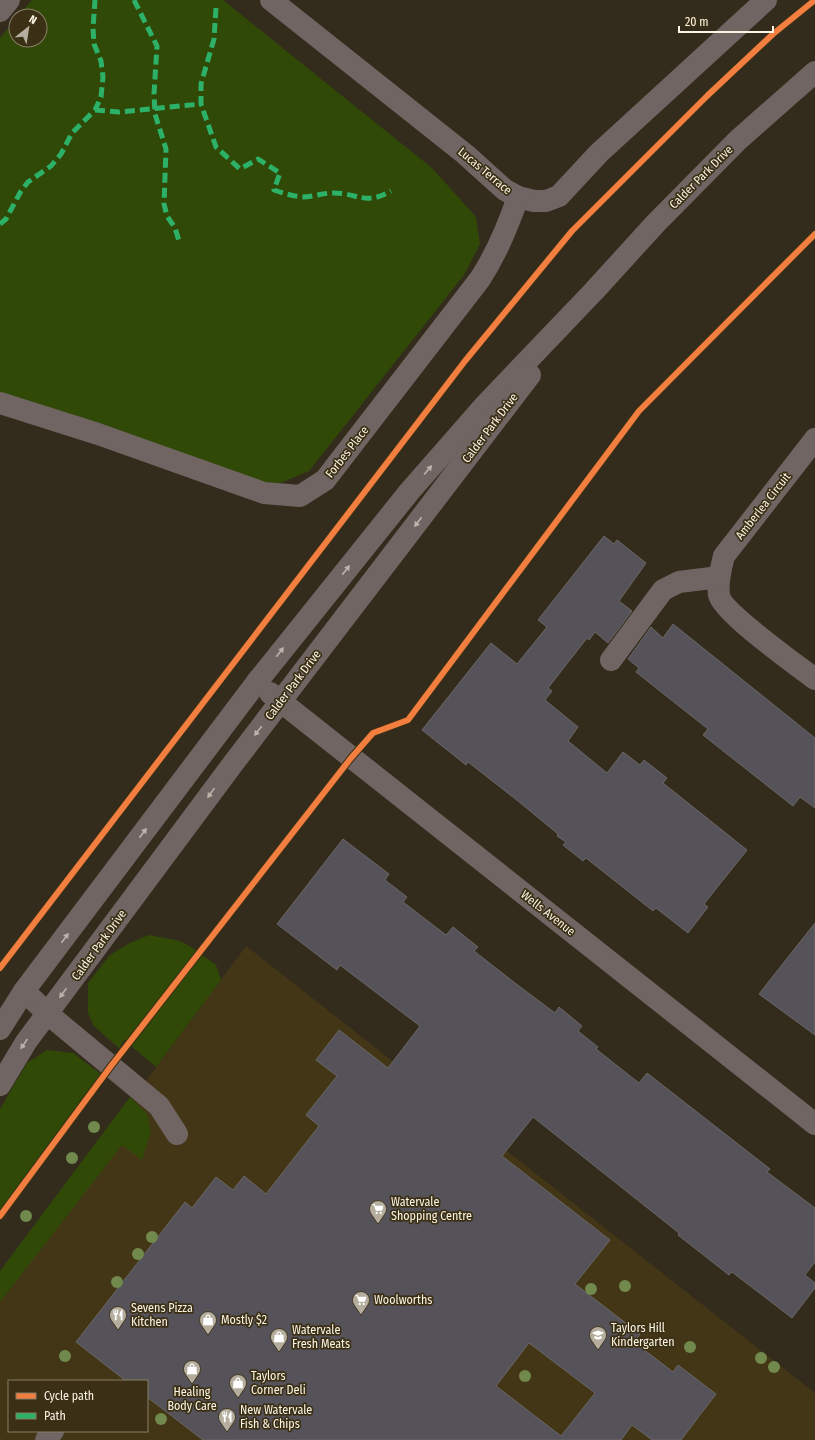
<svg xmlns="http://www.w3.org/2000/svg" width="815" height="1440" font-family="'Fira Sans Condensed',sans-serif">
<rect width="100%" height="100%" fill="#332c1d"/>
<path fill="#433616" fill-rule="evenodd" d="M246,946L815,1393V1440H0V1278ZM9,1381H147V1431H9Z"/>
<g fill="#304907">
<path d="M32,0H223L432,168L476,217L480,244L464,275L309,471L280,483L256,482L0,399V38L16,19V40H40V16H18Z"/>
<path d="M149,935L180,941L191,947L216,965L221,980L156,1067L124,1040L119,1048L94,1026L88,1013V983L110,955L130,943Z"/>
<path d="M47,1050L73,1053L101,1074L0,1212V1109L27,1063Z"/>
<path d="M130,1097L147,1114L151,1131L142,1160L122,1145L0,1302V1271Z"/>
</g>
<g fill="#565259" stroke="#6a6766" fill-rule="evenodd">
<path d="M604,536L614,544L617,540L646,563L619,601L632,611L608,643L595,632L589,640L587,638L548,688L552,691L545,700L578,727L568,741L607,773L623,752L640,765L644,760L667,778L663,783L747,850L704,904L708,907L688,933L656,908L653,911L586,858L583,861L563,845L566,842L557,836L558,834L518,801L468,762L466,765L422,730L491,643L517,664L547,627L538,620Z"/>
<path d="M673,624L815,738V808L800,797L793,806L703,735L708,729L636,672L639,668L628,659L651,627L663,638Z"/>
<path d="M343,839L389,874L385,880L407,897L403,902L446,935L453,927L478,947L474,951L515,983L555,1013L559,1007L582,1026L578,1031L598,1047L596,1049L639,1083L647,1073L770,1169L767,1172L815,1208V1262L805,1275L815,1283V1288L792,1318L732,1272L729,1275L678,1235L679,1233L533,1117L502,1156L610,1240L575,1284L640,1334L634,1342L673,1372L678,1365L716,1394L681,1440H652L632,1425L621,1440H203L147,1397V1381H126L76,1342L185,1202L192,1208L216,1177L233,1190L244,1176L266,1194L319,1126L306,1115L337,1076L316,1060L339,1030L388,1068L420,1026L340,965L337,970L277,924ZM529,1343L595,1393L561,1436L496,1386Z"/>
<path d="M815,923V1035L759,994Z"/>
</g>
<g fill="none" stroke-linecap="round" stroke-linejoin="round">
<g stroke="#706563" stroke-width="22">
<path d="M271,0L465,154L505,190L518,197L534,201H546L559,196L599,153L766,0"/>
<path d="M0,11L9,0"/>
<path d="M0,403L98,434L264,493L300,496L325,480L480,279C497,253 508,226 518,197"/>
<path d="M815,439L724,556C721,568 717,582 719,595C722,612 798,666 815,679"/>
<path d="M611,660L663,590L679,582L719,577"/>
<path d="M270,693L815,1124"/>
<path d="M24,991L48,1014L159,1106L177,1134"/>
<path d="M0,1029L24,991L256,683L409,492L486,404L594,291L656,223L738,140L815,72"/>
<path d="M0,1085L26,1042L235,761L530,375"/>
<path d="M46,1440L53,1431"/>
</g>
<g stroke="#2db169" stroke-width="5" stroke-dasharray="10 5" stroke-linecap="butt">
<path d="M134,0L157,46L154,94L155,114L166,149L164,204L167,216L175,228L180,244"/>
<path d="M216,8L214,39L201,84V104L216,147L240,169L258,159L280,173L274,190C283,193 292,196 302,197C312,197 323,193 333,193C358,193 365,206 391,191"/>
<path d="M95,110L119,112L201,104"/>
<path d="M0,224L6,219L21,191L28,182L51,166L61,154L72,133L95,110L101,97L103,77L101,61L94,44L93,28L95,0"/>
</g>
<defs>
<g id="cycleway">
<path d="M0,968L465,361L572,231L707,96L773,34L815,0"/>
<path d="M0,1216L111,1066L351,758L373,733L408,720L639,411L815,234"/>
</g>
</defs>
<use href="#cycleway" stroke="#3b3015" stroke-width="8"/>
<use href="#cycleway" stroke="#f27e40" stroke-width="6"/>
</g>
<g fill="#71894c">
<circle cx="94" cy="1127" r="6"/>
<circle cx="72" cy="1158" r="6"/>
<circle cx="26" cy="1216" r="6"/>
<circle cx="152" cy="1237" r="6"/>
<circle cx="138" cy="1254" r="6"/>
<circle cx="117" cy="1282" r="6"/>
<circle cx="625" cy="1286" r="6"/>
<circle cx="591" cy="1289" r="6"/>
<circle cx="690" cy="1347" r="6"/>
<circle cx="65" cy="1356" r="6"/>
<circle cx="761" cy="1358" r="6"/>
<circle cx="774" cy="1367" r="6"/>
<circle cx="525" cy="1376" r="6"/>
<circle cx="161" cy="1419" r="6"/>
</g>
<defs><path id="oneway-solid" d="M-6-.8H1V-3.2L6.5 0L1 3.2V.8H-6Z"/></defs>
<g fill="#bcb4aa">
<use href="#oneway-solid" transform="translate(428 470) rotate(-49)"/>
<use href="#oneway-solid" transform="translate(418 522) rotate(127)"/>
<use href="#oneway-solid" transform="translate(346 570) rotate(-51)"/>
<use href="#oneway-solid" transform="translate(280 652) rotate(-52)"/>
<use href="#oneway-solid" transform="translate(258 731) rotate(128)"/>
<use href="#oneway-solid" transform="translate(211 793) rotate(126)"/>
<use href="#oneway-solid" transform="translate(143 833) rotate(-53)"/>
<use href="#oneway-solid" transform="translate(65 938) rotate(-54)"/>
<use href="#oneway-solid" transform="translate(63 993) rotate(126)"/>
<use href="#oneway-solid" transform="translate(24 1044) rotate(124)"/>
</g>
<defs>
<symbol id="supermarket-pin" viewBox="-11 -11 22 30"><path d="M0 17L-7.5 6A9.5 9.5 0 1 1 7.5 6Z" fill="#b5ae9e" stroke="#3b3015"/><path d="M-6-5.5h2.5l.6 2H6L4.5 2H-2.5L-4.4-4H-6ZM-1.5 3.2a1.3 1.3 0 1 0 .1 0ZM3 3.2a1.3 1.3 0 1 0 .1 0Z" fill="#fff"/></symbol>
<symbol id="restaurant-pin" viewBox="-11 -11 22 30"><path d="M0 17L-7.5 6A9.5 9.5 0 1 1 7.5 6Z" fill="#b5ae9e" stroke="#3b3015"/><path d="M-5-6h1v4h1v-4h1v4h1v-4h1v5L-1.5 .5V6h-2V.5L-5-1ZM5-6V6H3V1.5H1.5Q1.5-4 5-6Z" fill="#fff"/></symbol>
<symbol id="shop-pin" viewBox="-11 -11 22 30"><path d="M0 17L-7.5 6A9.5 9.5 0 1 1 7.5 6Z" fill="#b5ae9e" stroke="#3b3015"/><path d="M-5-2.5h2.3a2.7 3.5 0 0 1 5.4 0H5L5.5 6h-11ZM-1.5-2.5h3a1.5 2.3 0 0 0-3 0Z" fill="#fff"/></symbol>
<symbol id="school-pin" viewBox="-11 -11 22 30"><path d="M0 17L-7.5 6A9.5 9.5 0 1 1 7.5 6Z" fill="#b5ae9e" stroke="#3b3015"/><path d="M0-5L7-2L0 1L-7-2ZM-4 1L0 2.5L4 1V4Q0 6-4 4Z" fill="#fff"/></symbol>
</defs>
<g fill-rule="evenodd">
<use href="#supermarket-pin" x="368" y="1199" width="20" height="27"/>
<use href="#supermarket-pin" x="351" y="1290" width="20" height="27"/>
<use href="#restaurant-pin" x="108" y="1305" width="20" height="27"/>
<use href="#shop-pin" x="198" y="1310" width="20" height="27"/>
<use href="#school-pin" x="588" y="1325" width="20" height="27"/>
<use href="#shop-pin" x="269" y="1327" width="20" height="27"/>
<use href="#shop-pin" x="182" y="1359" width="20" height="27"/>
<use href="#shop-pin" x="228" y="1373" width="20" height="27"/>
<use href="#restaurant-pin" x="217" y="1407" width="20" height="27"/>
</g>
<g text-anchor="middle" stroke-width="3.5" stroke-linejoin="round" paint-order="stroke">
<g font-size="12" fill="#fbf4e4" stroke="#3b3015">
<text transform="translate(485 171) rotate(40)" y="4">Lucas Terrace</text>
<text transform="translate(701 177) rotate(-45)" y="4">Calder Park Drive</text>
<text transform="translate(490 428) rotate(-53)" y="4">Calder Park Drive</text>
<text transform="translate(347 452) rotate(-52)" y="4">Forbes Place</text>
<text transform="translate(763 506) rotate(-52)" y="4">Amberlea Circuit</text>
<text transform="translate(293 685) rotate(-53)" y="4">Calder Park Drive</text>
<text transform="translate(548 913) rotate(38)" y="4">Wells Avenue</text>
<text transform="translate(99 945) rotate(-54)" y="4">Calder Park Drive</text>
</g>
<g font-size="12" fill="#fbf4e4" stroke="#3b3015" text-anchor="start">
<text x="391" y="1206">Watervale<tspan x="391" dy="14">Shopping Centre</tspan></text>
<text x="374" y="1304">Woolworths</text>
<text x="131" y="1312">Sevens Pizza<tspan x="131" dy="14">Kitchen</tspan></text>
<text x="221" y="1324">Mostly $2</text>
<text x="611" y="1332">Taylors Hill<tspan x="611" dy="14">Kindergarten</tspan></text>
<text x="292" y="1334">Watervale<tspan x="292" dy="14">Fresh Meats</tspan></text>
<text x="251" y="1380">Taylors<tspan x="251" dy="14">Corner Deli</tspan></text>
<text x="192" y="1396" text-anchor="middle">Healing<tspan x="192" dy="14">Body Care</tspan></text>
<text x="240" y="1414">New Watervale<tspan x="240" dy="14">Fish &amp; Chips</tspan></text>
</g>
</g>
<rect x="8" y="1380" width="140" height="52" fill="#3b3015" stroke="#887e68"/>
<rect x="16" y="1393" width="20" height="6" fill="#f27e40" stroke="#887e68"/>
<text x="44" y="1400" font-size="12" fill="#fbf4e4">Cycle path</text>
<rect x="16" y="1413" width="20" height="6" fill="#2db169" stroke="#887e68"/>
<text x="44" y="1420" font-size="12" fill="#fbf4e4">Path</text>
<g transform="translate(28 28) rotate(30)"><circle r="19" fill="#3b3015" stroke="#887e68"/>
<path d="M0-3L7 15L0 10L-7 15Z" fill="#b5ae9e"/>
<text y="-6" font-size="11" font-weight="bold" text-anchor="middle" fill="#fbf4e4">N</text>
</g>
<path d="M679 26v6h94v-6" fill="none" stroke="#fbf4e4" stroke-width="2"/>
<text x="685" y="26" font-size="12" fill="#fbf4e4" stroke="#3b3015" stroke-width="3" paint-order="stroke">20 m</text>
</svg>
